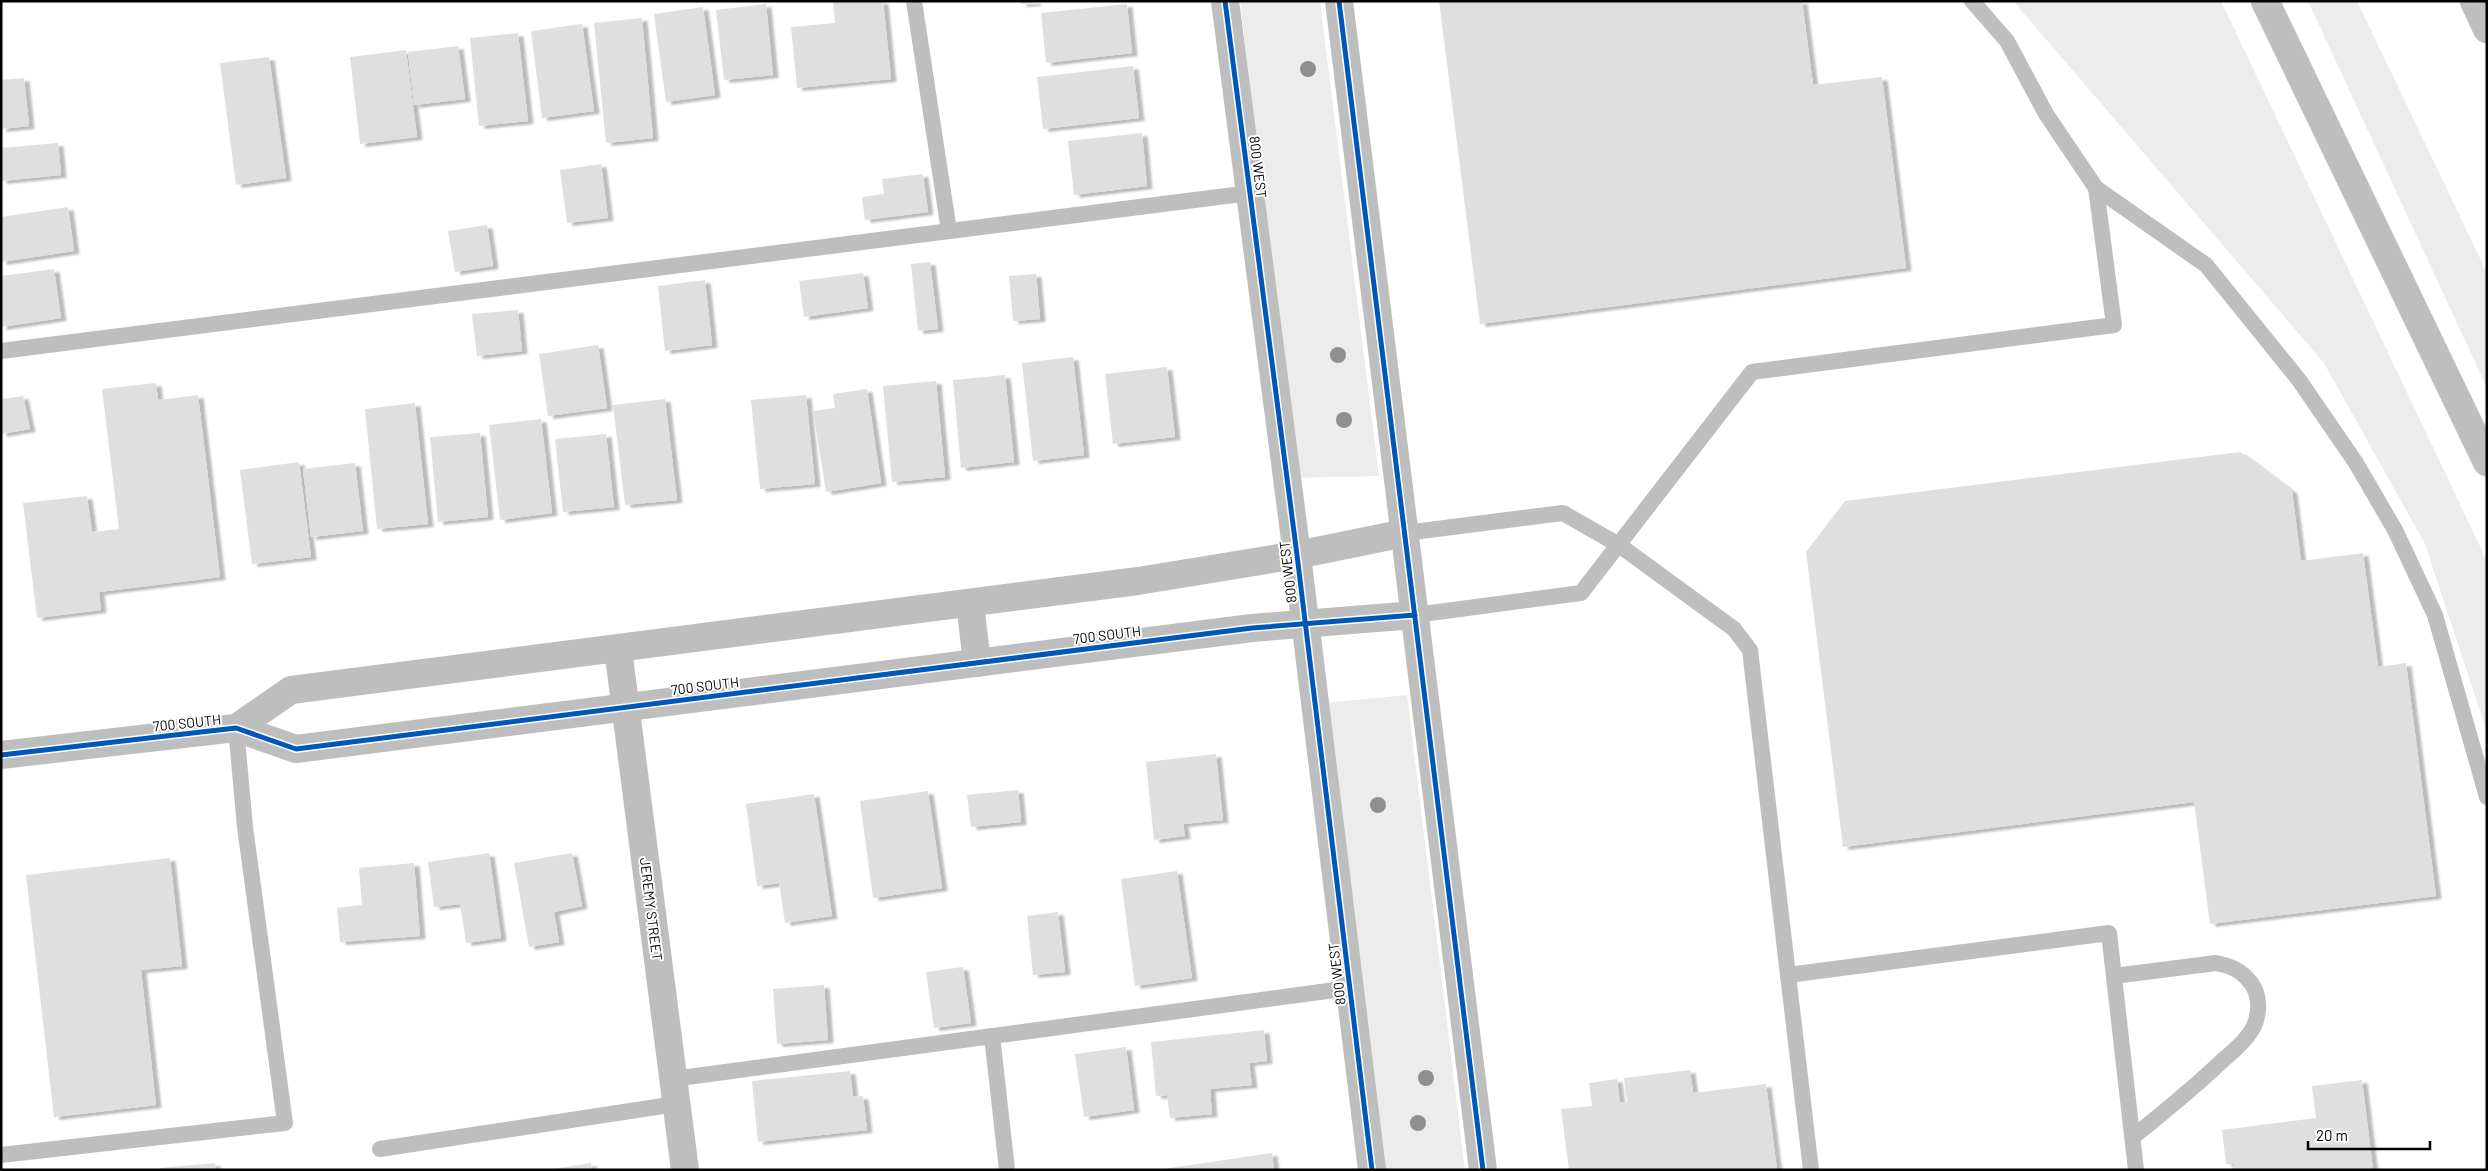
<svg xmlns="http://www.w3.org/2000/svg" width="2488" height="1171" font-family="Barlow,sans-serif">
<defs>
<filter id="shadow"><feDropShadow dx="5.5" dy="3" stdDeviation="1" flood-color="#0004"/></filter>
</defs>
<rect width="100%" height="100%" fill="#fff"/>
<g fill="#ececec">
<path d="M1240,1H1320L1379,476L1296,478Z"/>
<path d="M2013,1H2221L2487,561V732L2425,544L2324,363Z"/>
<path d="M2308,1H2357L2487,273V388Z"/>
<path d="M1407,695L1465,1170H1383L1324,703Z"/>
</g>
<g fill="#dfdfdf" filter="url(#shadow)">
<path d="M833,1H883L891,79L797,88L791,27L835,23Z"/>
<path d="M1021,1H1035V3L1021,4Z"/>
<path d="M1439,1H1802L1813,85L1882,77L1906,268L1480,324Z"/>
<path d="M766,4L773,75L724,80L716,10Z"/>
<path d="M1127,4L1132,53L1046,63L1041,13Z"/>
<path d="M703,7L715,95L666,102L654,14Z"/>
<path d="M642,18L653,138L606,143L594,23Z"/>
<path d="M582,24L594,111L542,118L531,31Z"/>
<path d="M518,33L528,121L479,126L470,38Z"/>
<path d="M458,46L465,99L414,105L408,52Z"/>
<path d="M406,50L417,137L360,144L350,57Z"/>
<path d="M269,57L286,178L236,185L220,63Z"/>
<path d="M1133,66L1139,118L1043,129L1037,77Z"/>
<path d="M24,78L29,126L1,129V80Z"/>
<path d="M1142,133L1147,186L1074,195L1068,141Z"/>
<path d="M58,143L61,175L1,181V148Z"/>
<path d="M601,164L608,218L567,223L560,170Z"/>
<path d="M923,174L928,212L865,220L862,197L884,194L882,179Z"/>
<path d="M68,207L74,251L1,262V217Z"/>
<path d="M487,225L493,266L455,272L448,231Z"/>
<path d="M930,262L938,329L918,331L911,264Z"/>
<path d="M54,269L61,318L1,327V276Z"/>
<path d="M863,273L868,308L804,317L799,281Z"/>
<path d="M1036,274L1040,319L1013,321L1009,276Z"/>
<path d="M705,280L712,345L665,351L658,286Z"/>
<path d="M518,310L522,351L477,356L472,314Z"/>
<path d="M598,345L607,408L548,416L539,354Z"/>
<path d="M1073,357L1084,455L1033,461L1022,363Z"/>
<path d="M1167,367L1175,437L1113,444L1105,374Z"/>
<path d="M1005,375L1014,462L961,468L953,380Z"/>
<path d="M936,381L945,477L892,482L883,386Z"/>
<path d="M156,383L158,400L198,395L220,577L99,592L101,610L37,618L23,503L87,496L92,532L119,529L102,389Z"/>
<path d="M867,389L881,483L826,492L813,411L835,408L833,394Z"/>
<path d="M806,395L815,484L760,489L751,400Z"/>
<path d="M23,396L30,429L1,434V399Z"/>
<path d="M665,399L677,500L625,505L613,405Z"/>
<path d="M415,403L428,524L377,529L365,409Z"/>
<path d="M541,419L552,513L500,520L489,425Z"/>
<path d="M480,433L488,517L438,522L430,437Z"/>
<path d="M606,434L614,507L563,512L555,439Z"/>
<path d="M2240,452L2292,491L2301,561L2363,553L2378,667L2406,663L2436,896L2210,924L2194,802L1843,847L1806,552L1845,501Z"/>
<path d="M299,462L311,557L252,564L240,470Z"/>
<path d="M355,463L363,531L311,537L303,469Z"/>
<path d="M1216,754L1223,820L1183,824L1185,836L1154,840L1146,762Z"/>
<path d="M1018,790L1021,822L971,827L967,795Z"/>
<path d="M928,791L942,888L873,898L860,801Z"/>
<path d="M814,794L832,916L785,923L779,883L757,886L746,804Z"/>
<path d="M489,853L501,938L466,943L460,904L434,907L428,862Z"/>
<path d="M572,853L582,906L554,912L559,942L529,947L514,863Z"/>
<path d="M170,858L182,966L141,970L156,1105L54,1117L26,875Z"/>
<path d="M414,863L420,936L340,942L337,908L362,905L359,868Z"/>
<path d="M1177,871L1192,978L1135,986L1121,879Z"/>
<path d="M1058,912L1065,972L1033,975L1027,916Z"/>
<path d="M963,967L971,1023L934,1028L926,972Z"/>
<path d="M824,985L828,1040L777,1044L773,989Z"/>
<path d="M1264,1030L1267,1061L1249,1063L1252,1085L1210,1089L1212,1114L1170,1118L1167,1095L1156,1096L1151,1042Z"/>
<path d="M1126,1047L1134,1110L1084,1117L1075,1054Z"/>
<path d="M1690,1070L1693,1093L1766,1084L1777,1170H1569L1561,1109L1592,1106L1589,1083L1617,1079L1620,1103L1627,1102L1624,1078Z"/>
<path d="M850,1071L853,1097L863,1096L867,1130L758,1142L752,1081Z"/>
<path d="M2362,1080L2373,1170H2231L2234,1164H2226L2222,1130L2316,1118L2312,1086Z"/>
<path d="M1272,1153L1274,1170H1163V1169Z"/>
<path d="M215,1163L216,1170H160V1168Z"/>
<path d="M591,1163L592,1170H552V1169Z"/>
</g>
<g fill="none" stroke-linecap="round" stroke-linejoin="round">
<defs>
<g id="motorway">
<path d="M2265,1L2487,462"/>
<path d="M2474,1L2487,29"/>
</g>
</defs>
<use href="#motorway" stroke="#dbdbdb" stroke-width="29"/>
<g stroke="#bebebe" stroke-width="16">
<path d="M914,1L949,231"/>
<path d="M1972,1L2007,41L2046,114L2096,188L2206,265L2299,380L2356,463L2395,530L2435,615L2487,797"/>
<path d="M1,351L1250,193"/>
<path d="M1405,533L1563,513L1619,545L1734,629L1750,650L1788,975L2109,933L2136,1170"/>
<path d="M1415,615L1581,593L1752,372L2114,325L2096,188"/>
<path d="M1788,975L1811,1170"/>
<path d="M2114,976L2216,963C2231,966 2241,970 2251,983C2260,995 2260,1012 2254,1026C2248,1039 2234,1051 2223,1060C2194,1088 2164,1112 2133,1137"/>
<path d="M992,1036L1007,1170"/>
<path d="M673,1079L1350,988"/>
<path d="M380,1149L676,1104"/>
<path d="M1,1155L285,1123L245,827L236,728"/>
</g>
<g stroke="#bebebe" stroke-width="28">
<path d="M1225,1L1297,555L1372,1170"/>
<path d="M1339,1L1483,1170"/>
<path d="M970,603L977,663"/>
<path d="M618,649L685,1170"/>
<path d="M236,728L291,690L1138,581L1297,555L1405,533"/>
<path d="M1,755L236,728L296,749L1252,628L1415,615"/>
</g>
<use href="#motorway" stroke="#bebebe" stroke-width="28"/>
<defs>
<g id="cycleway">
<path d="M1225,1L1297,555L1372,1170"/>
<path d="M1339,1L1483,1170"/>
<path d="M1,755L236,728L296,749L1252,628L1415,615"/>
</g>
</defs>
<use href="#cycleway" stroke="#fff" stroke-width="8"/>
<use href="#cycleway" stroke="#0057b8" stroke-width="5"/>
</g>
<g fill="#8f8f8f">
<circle cx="1308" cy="69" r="8"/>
<circle cx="1338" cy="355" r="8"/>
<circle cx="1344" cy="420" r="8"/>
<circle cx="1378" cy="805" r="8"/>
<circle cx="1426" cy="1078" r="8"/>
<circle cx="1418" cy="1123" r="8"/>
</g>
<g text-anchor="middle" stroke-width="4" stroke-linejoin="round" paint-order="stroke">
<g font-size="14" fill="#000" stroke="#fff">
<text transform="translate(1258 167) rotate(83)" y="5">800 WEST</text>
<text transform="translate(1288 572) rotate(-97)" y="5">800 WEST</text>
<text transform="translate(1107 635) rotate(-7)" y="5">700 SOUTH</text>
<text transform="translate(705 686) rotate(-7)" y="5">700 SOUTH</text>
<text transform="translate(187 723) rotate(-6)" y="5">700 SOUTH</text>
<text transform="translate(651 909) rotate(83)" y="5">JEREMY STREET</text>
<text transform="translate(1337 974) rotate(-97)" y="5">800 WEST</text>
</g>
</g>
<rect width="2488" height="1171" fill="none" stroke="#000000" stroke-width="5"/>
<path d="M2308 1141v8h122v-8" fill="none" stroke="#000000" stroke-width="2.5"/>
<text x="2316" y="1141" font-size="15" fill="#000000" stroke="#ffffff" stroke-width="4" paint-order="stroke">20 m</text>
</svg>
